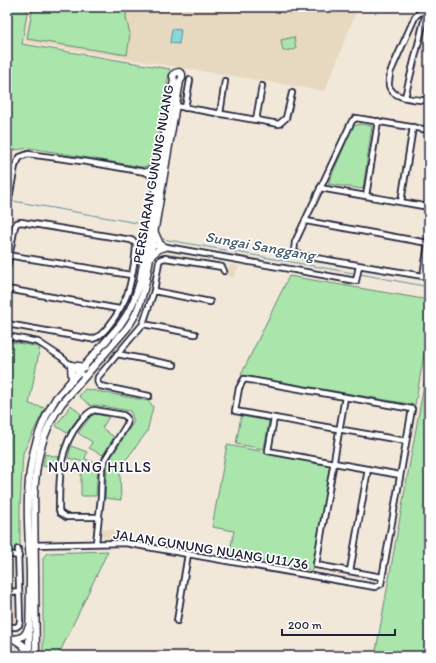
<svg xmlns="http://www.w3.org/2000/svg" width="436" height="663" font-family="Itim,sans-serif">
<rect width="100%" height="100%" fill="#f1e8da"/>
<filter id="ink" filterUnits="userSpaceOnUse"><feTurbulence type="fractalNoise" baseFrequency=".025" numOctaves="2"/><feDisplacementMap in="SourceGraphic" scale="8" xChannelSelector="R" yChannelSelector="G"/><feConvolveMatrix kernelMatrix="1 2 1 2 8 2 1 2 1" color-interpolation-filters="sRGB"/></filter>
<g filter="url(#ink)">
<g fill="#e7d8c0">
<path d="M31,7H202L226,12L248,7H358L325,91L24,42Z"/>
<path d="M230,265L239,266L233,278L226,274Z"/>
<path d="M102,529L118,530L114,537H103L101,535Z"/>
<path d="M8,609L15,611V621L13,624L7,622Z"/>
</g>
<g fill="#aae6ab" stroke="#668473">
<path d="M7,7H28L22,44L170,69L153,163L149,166L142,167L30,148L7,151Z"/>
<path d="M33,7H127L126,18L130,34L127,55L27,39Z"/>
<path d="M294,37L296,49L283,51L281,40Z"/>
<path d="M361,124L372,126L363,189L328,184L353,126Z"/>
<path d="M289,276L429,300V326L415,405L241,375Z"/>
<path d="M7,341L40,347L29,404L45,408L23,453L20,506V549L14,551L7,550Z"/>
<path d="M429,357V656H375Z"/>
<path d="M85,389L149,401L153,407L147,432L125,461L120,474L121,500L105,498L107,468L111,458L134,421L130,411L95,405L91,406L79,396Z"/>
<path d="M71,405L81,414L67,433L56,426Z"/>
<path d="M96,414L109,417L102,428L114,437L103,455L89,448L92,442L78,433L91,416Z"/>
<path d="M241,416L269,421L264,449L236,444Z"/>
<path d="M227,445L331,464L312,570L229,555L234,531L212,527Z"/>
<path d="M71,446L87,452L85,459L98,464L96,496H81V472L84,462L68,458Z"/>
<path d="M45,454L59,457L56,469L43,466Z"/>
<path d="M108,551L58,656H43V558L47,553Z"/>
</g>
<path fill="#86d8dd" stroke="#5e8f9c" d="M172,29L181,30L179,44L170,43Z"/>
<g fill="none" stroke-linecap="round" stroke-linejoin="round">
<g stroke="#5e8f9c" stroke-width="1">
<path d="M13,201L143,224"/>
<path d="M163,239L353,273"/>
<path d="M360,274L429,287"/>
</g>
<defs>
<g id="street">
<path d="M427,10L419,13L415,17L390,73C390,78 388,82 389,86C393,100 418,99 429,101"/>
<path d="M405,97L427,9"/>
<path d="M176,106L279,124L286,118L292,93"/>
<path d="M185,108L190,80"/>
<path d="M220,114L225,81"/>
<path d="M256,120L262,86"/>
<path d="M429,130L356,118L352,121L295,242L294,252L304,256L423,276L429,237"/>
<path d="M145,172L154,169L160,164"/>
<path d="M320,188L429,207"/>
<path d="M366,196L378,121"/>
<path d="M401,202L413,127"/>
<path d="M7,209L15,166L20,157L28,154L88,162L145,172L151,175L156,185"/>
<path d="M306,221L428,243"/>
<path d="M150,244L356,281L359,266"/>
<path d="M7,255L131,275"/>
<path d="M7,267L15,226L17,223L21,222L131,240L136,243C136,256 131,284 127,295C122,307 104,339 91,339L7,324"/>
<path d="M7,289L119,309"/>
<path d="M154,291L210,302"/>
<path d="M143,324L195,334"/>
<path d="M7,336L38,342L61,357L85,377"/>
<path d="M117,354L174,365"/>
<path d="M149,396L100,386C97,383 97,381 98,377L143,324L154,291L159,262L161,259L165,258L222,267L224,271"/>
<path d="M345,397L316,565L382,577"/>
<path d="M274,418L268,451L400,475"/>
<path d="M96,543L101,497L102,468L106,458L127,424C128,420 128,417 123,415L94,410C88,412 84,417 80,422C59,446 59,479 59,510L60,513L66,517H99"/>
<path d="M32,545L125,543L375,587L381,584L412,409L244,379L239,388L235,411L406,441"/>
<path d="M7,554L19,556"/>
<path d="M350,571L368,469"/>
<path d="M7,590L19,593"/>
<path d="M177,621L188,554"/>
<path d="M7,627H16L19,625L20,621L18,549"/>
<path d="M7,637L14,639"/>
</g>
<g id="secondary">
<path d="M155,233L160,244L165,247"/>
<path d="M150,257L159,249L165,247"/>
<path d="M72,381L71,365L85,367"/>
<path d="M14,639L23,645L28,654"/>
<path d="M14,639C21,638 26,636 28,628"/>
<path d="M29,656C29,629 30,601 30,573C28,509 20,456 56,398L120,325C131,310 135,299 140,281L174,80L173,76L175,73L179,72L182,74V78L180,81L146,281C141,301 139,311 127,328L62,403C41,433 36,461 34,496L36,656"/>
</g>
</defs>
<use href="#street" stroke="#22223b" stroke-width="8"/>
<use href="#secondary" stroke="#22223b" stroke-width="9"/>
<use href="#street" stroke="#fff" stroke-width="4.5"/>
<use href="#secondary" stroke="#fff" stroke-width="6"/>
</g>
</g>
<g text-anchor="middle" stroke-width="3.5" stroke-linejoin="round" paint-order="stroke">
<g font-size="14" fill="#22223b" stroke="#fff">
<text transform="translate(153 174) rotate(-80)" y="5">PERSIARAN GUNUNG NUANG</text>
<text transform="translate(211 549) rotate(9)" y="5">JALAN GUNUNG NUANG U11/36</text>
</g>
<g font-size="15" font-style="italic" fill="#40596c" stroke="#fff">
<text transform="translate(260 246) rotate(10)" y="5">Sungai Sanggang</text>
</g>
<g font-size="15" letter-spacing="1" fill="#22223b" stroke="#fff">
<text x="100" y="472">NUANG HILLS</text>
</g>
</g>
<rect width="436" height="663" fill="none" stroke="#fff" stroke-width="24"/>
<rect x="12" y="12" width="412" height="639" fill="none" stroke="#22223b" stroke-width="1.5" filter="url(#ink)"/>
<path d="M282 629v6h113v-6" fill="none" stroke="#22223b" stroke-width="2"/>
<text x="288" y="629" font-size="12" fill="#22223b" stroke="#ffffff" stroke-width="3" paint-order="stroke">200 m</text>
</svg>
